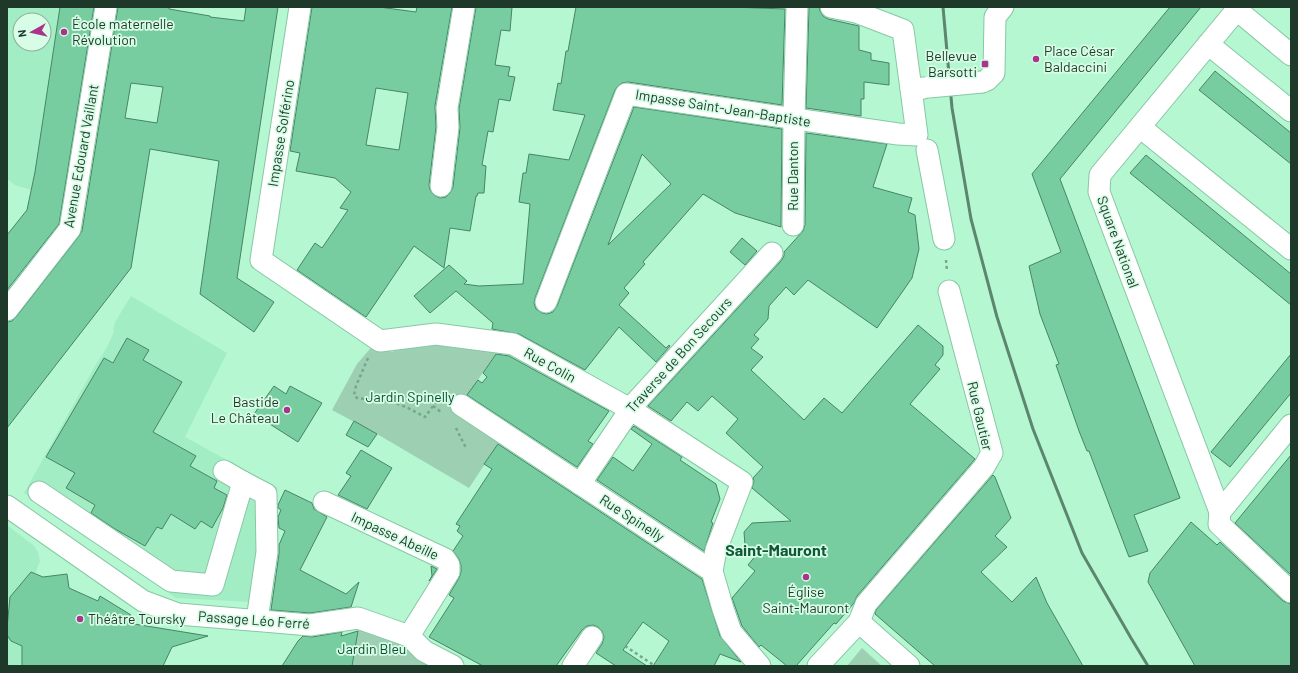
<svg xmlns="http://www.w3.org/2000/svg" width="1298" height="673" font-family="Barlow,sans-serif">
<rect width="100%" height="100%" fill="#b5f7d1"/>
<g fill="#a3edc4" fill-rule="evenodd">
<path d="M7,7H89L64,172L36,168L31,190L15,185L7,179ZM20,20H44V44H20Z"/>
<path d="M131,296L227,353L185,437L278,488L274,492L250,602L176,598L24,493L95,366L106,349L114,332L113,330L115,322Z"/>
<path d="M7,525L33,545L38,552L40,561L35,574L31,572L14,593L9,604L7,628Z"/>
<path d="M7,632L11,641L23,647L22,654L24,656L47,666H7Z"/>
</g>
<g fill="#9dd0b3">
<path d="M375,343L392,352L411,343L501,346L456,412L500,441L469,488L377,434L332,410L357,364Z"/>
<path d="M363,628L397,640L439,666H352L358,631Z"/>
<path d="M862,648L882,666H847Z"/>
</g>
<g fill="#78cda0" stroke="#478565" fill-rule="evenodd">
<path d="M60,7H94L59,224L7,290V235L27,210L35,172Z"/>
<path d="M118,7H169V9L210,16V17L244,21L246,7H278L237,278L274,302L254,332L200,294L219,161L150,149L131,268L7,428V322L12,321L16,317L79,236L82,231ZM131,83L163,87L157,123L125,118Z"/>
<path d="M312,7H379L416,12L417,7H452L435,106L436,127L429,185L430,190L434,195L440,198L446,197L450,193L453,187L460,128L459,109L476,7H512L510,31L501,30L495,65L510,67L508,76L515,77L510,101L499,99L493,132L488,131L482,165L486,166L484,193H478L477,196H476L470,231L450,228L444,268L414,246L366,317L297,270L315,243L322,248L348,210L340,208L351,192L335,178L296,171L300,153L290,151ZM376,88L408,93L399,150L366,145Z"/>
<path d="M576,7H731L785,9L782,105L628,82L622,83L618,86L615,90L535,298L534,303L536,309L542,313L547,314L553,312L557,306L634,107L782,129L781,227L735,213L703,194L643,262L645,264L624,288L629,293L619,305L666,348L669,345L670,346L656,362L619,327L585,370L519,334L492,329L493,323L456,291L430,313L414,296L449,265L467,281L464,284L479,286L523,284L530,204L519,202L523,173H526L529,154L569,160L585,115L553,110L558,83L561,84L566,51H568ZM642,154L671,184L608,245Z"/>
<path d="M809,7H819L820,11L823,16L828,19L859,26V50L871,53V60L889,63V85L864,82V99H861V116L806,108Z"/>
<path d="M1170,7H1201L1060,179L1180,498L1134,515L1148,551L1129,557L1089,451H1087L1079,431L1056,365L1059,364L1040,314L1029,266L1061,252L1032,174Z"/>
<path d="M1215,71L1291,133V164L1199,90Z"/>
<path d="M806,133L887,144L873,187L912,198L908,212L915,215L919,249L912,278L877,328L808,280L794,295L786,287L769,306L768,319L754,335L759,339L751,348L763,357L751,370L804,420L824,398L842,413L918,325L943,346V355L935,365L940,369L910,404L975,459L857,596L854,603L836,624L834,623L796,666H787L761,645L759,647L742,626L732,598L755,571L748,565L757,554L745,545L744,532L752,523L791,521L752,488L754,481L753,478L763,467L726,433L738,419L712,396L698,411L687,402L671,421L648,406L781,261L784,256V252L803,231L805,225Z"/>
<path d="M1146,155L1291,274V305L1130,173Z"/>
<path d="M742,238L757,251L745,265L730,252Z"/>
<path d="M127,338L149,350L143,360L182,382L153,432L196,456L190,466L217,481L214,488L227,495L223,508L212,528L201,521L195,529L171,514L162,529L157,527L145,546L115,529L91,513L95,505L66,488L75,473L46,457L104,358L113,363Z"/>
<path d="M496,354L509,356L609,411L588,441L593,444L577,467L467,395L478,380L482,383L487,377L483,373Z"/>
<path d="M1291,354V393L1230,467L1211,452Z"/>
<path d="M274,386L286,394L290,386L322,403L298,442L254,414Z"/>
<path d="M354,421L377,434L368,447L346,435Z"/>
<path d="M634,426L682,457L680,460L716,484L720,499L711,522L713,523L704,551L597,480L613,457L633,471L652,444L631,429Z"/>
<path d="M498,444L702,579L720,636L741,662L720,654L714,666H653L669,641L643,622L623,650L647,666H616L596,653L602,644L604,637L602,631L598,627L593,625L587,626L582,630L556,666H483L429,637L454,598L449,595L459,578L461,572V565L459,559L453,551L463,536L457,531L460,526L456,524L492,469L484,464Z"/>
<path d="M361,450L392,468L367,509L338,495L351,476L346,473Z"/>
<path d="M1291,455V575L1235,523Z"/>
<path d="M993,475L995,477L1011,518L995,536L1007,547L981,572L1012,602L1036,577L1047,603L1083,666H935L875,614L876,610Z"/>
<path d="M285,490L312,503L314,509L327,517L300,570L346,594L359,582L351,607L310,613L271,610L279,554V545L285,531L279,528L278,517L281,510L278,508V505Z"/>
<path d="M1191,522L1217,545L1220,542L1283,601L1291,604V666H1195L1148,582L1150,573Z"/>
<path d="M431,566L437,569L429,581L432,576Z"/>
<path d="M31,572L43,577L67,574L69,588L98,601L100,596L131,615L128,623L208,636L172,647L163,666H22V646L11,641L7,635V628L10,597Z"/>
<path d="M358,631L352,666H282L298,641L303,636L312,637L342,632L341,636Z"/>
</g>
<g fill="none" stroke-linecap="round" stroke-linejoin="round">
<defs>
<g id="minor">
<path d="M300,7L261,260L380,341L436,334L513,344L630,409L742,482L716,550L712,571"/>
<path d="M831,7L856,12L903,30L911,89L924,88"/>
<path d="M1237,10L1291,55"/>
<path d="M1208,44L1291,111"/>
<path d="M982,82L987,80L994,73L995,17L1003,7"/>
<path d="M1140,127L1291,249"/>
<path d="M927,150L944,239"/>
<path d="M441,186L448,127L447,108L464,7"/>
<path d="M793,225L794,119L797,7"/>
<path d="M546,302L626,94L898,134L917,135L911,89"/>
<path d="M7,310L70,229L106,7"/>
<path d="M461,405L712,571L723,609L731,632L760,666"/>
<path d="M1291,425L1220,512L1219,524L1291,592"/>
<path d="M224,471L243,482"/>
<path d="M580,484L634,404L772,253"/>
<path d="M39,492L171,581L213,585L243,482L266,494L267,552L257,620"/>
<path d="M324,502L445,559L449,565V572L409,636L424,651L453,666"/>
<path d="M7,506L143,601L178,614L310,625L358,618L409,636"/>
<path d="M1220,512L1099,192L1100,175L1239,7"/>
<path d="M859,622L909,666"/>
<path d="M573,666L592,637"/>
<path d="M818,666L859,622L866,604L984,467L992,453L949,291"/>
</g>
</defs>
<use href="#minor" stroke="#88c8a5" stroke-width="23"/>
<g stroke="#76a78b" stroke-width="2.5" stroke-dasharray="3 3" stroke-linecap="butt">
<path d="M946,260L947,271"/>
<path d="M368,358L356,386L354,395L357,398L393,402L408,408L425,417L441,395"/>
<path d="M433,406L441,412"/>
<path d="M456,428L466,448"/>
<path d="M625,646L655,666"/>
</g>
<use href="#minor" stroke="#fff" stroke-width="21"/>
<path stroke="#5c866e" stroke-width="3" d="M943,7L952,108L971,219L997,317L1033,429L1082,553L1131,638L1148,666"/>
<defs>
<path id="minor-bridge" d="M929,87L982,82"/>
</defs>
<use href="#minor-bridge" stroke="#88c8a5" stroke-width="23" stroke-linecap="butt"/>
<use href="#minor-bridge" stroke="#fff" stroke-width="21"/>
</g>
<g fill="#aa348c" stroke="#d7fde6" stroke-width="1.5">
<circle cx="64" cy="32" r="4"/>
<circle cx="1036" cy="59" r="4"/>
<rect x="981" y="60" width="8" height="8" rx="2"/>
<circle cx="287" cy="410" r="4"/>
<circle cx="806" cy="577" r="4"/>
<circle cx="80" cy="619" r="4"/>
</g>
<g text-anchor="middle" stroke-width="3.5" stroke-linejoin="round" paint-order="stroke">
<g font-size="14" fill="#1e382a" stroke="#d7fde6" text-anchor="start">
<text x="72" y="29">École maternelle<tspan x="72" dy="16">Révolution</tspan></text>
<text x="1044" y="56">Place César<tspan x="1044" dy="16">Baldaccini</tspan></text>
<text x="977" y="61" text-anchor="end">Bellevue<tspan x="977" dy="16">Barsotti</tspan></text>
<text x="279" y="407" text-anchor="end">Bastide<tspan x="279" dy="16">Le Château</tspan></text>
<text x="806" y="597" text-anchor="middle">Église<tspan x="806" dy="16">Saint-Mauront</tspan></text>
<text x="88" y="624">Théâtre Toursky</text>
</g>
<g font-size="14" fill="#1e382a" stroke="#d7fde6">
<text transform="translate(723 108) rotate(9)" y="5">Impasse Saint-Jean-Baptiste</text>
<text transform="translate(281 133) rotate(-81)" y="5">Impasse Solférino</text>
<text transform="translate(81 156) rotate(-80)" y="5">Avenue Edouard Vaillant</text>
<text transform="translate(793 176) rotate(-90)" y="5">Rue Danton</text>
<text transform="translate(1118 242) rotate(70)" y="5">Square National</text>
<text transform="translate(679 355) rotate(-48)" y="5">Traverse de Bon Secours</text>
<text transform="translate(550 365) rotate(29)" y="5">Rue Colin</text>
<text transform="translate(980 416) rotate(77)" y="5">Rue Gautier</text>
<text transform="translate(632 518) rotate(33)" y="5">Rue Spinelly</text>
<text transform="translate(395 536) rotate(25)" y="5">Impasse Abeille</text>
<text transform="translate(254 620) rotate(4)" y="5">Passage Léo Ferré</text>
</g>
<g font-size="14" fill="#084e31" stroke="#d7fde6">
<text x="410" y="402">Jardin Spinelly</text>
<text x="372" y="654">Jardin Bleu</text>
</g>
<g font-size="16" font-weight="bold" fill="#115638" stroke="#d7fde6">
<text x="776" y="556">Saint-Mauront</text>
</g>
</g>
<rect width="1298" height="673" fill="none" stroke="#1e382a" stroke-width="16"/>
<g transform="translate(32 32) rotate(262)"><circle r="19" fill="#d7fde6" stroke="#8dae9b"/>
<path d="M0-3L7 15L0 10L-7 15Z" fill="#aa348c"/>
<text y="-6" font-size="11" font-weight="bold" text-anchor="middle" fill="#1e382a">N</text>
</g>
</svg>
